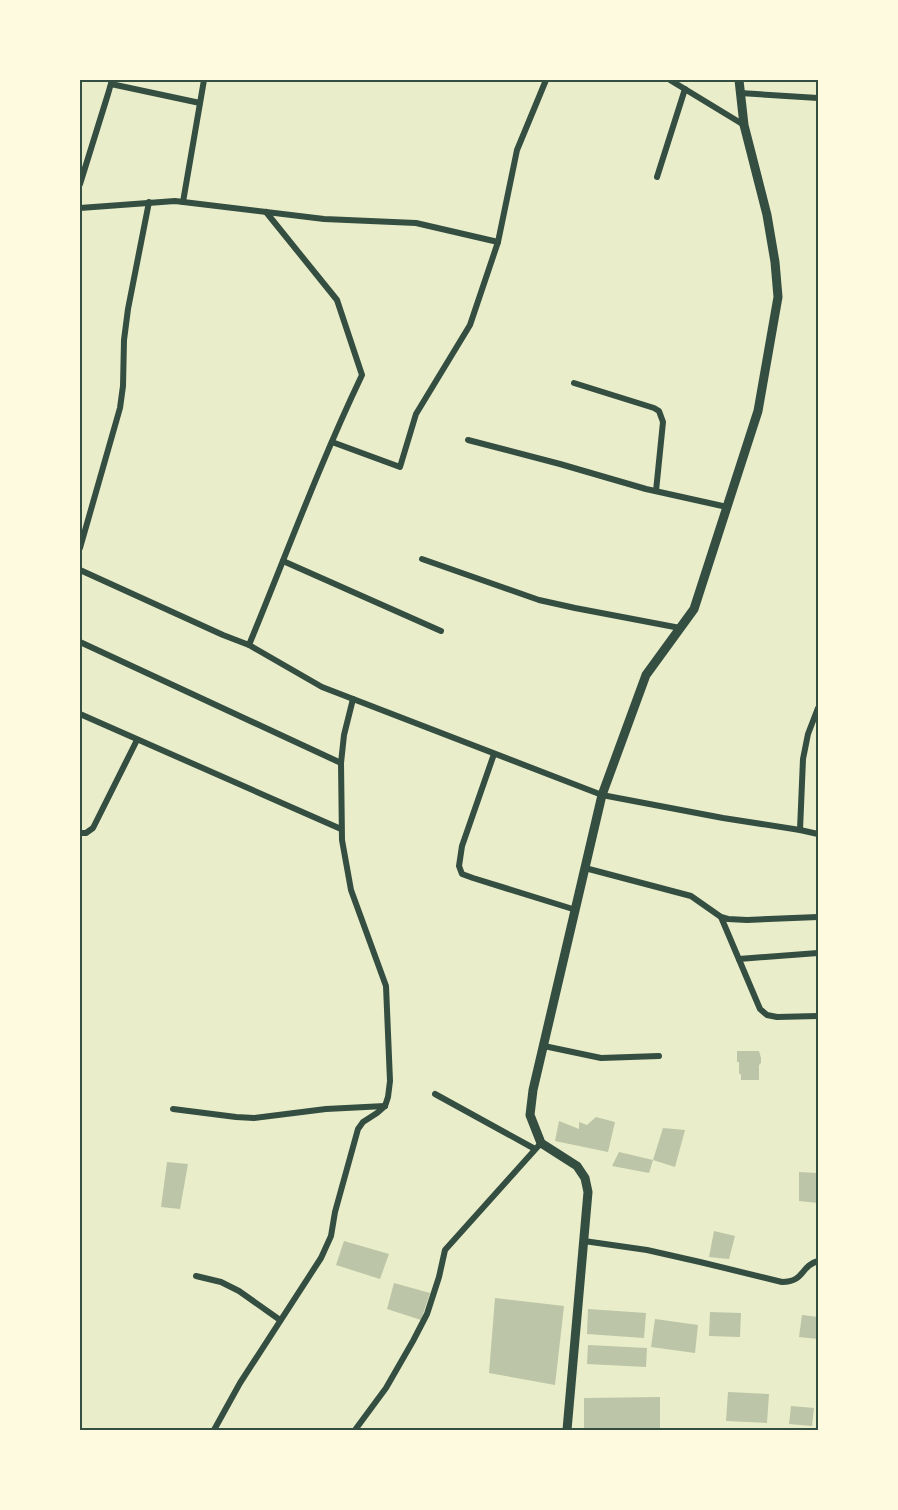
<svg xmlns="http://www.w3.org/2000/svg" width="898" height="1510" font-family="'Archivo Narrow',sans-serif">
<rect width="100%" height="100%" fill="#e9edc9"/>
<g fill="#bcc5a7">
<path d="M737,1051H759L761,1058V1063L759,1065V1080H741V1075L739,1073V1062H737Z"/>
<path d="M596,1117L615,1122L608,1152L555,1141L559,1121L579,1129V1122L587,1125Z"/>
<path d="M663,1128L685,1130L675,1167L653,1160Z"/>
<path d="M619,1152L653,1160L649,1173L612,1166Z"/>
<path d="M167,1162L188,1164L180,1209L161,1207Z"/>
<path d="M799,1172L818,1173V1203L799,1201Z"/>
<path d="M714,1231L735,1236L729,1259L709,1257Z"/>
<path d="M344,1241L389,1254L380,1279L336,1265Z"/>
<path d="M394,1283L430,1293L421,1320L387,1309Z"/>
<path d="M495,1298L564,1306L555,1385L489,1373Z"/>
<path d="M588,1309L646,1313L644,1338L587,1334Z"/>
<path d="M710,1312L741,1313L740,1337L709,1336Z"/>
<path d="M802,1315L818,1317V1339L799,1337Z"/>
<path d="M655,1319L698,1325L695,1353L651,1347Z"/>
<path d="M588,1345L647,1348L646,1367L587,1364Z"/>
<path d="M728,1392L769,1394L767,1423L726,1421Z"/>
<path d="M660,1397V1430H584V1398Z"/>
<path d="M791,1406L814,1408L812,1426L789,1424Z"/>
</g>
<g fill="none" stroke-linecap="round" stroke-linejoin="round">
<g stroke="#344e41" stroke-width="6">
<path d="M670,80L744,125"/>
<path d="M111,84L200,103"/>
<path d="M740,93L818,98"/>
<path d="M657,177L685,89"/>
<path d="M80,184L108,94L112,80"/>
<path d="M183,202L204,80"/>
<path d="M80,208L175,201L324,219L416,223L498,242"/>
<path d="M574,383L654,408L659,411L663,422L656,491"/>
<path d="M468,440L560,464L646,489L727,507"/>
<path d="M332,442L400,467L416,414L470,325L498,242L517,150L546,80"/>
<path d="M80,548L120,408L123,386L124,340L128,309L149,202"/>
<path d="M422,559L539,600L575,608L680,628"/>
<path d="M283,561L441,631"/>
<path d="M80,570L223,635L249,645L322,687L602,795L723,818L800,830L818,834"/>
<path d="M80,642L341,763"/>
<path d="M249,645C286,555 320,463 362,375L337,300L266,212"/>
<path d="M80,714L341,829"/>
<path d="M494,754L462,846L459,866L462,874L473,878L576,910"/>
<path d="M800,830L803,759L808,734L818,708"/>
<path d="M80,833H86L93,828L137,740"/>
<path d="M585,868L691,896L721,917L728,919L747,920L818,917"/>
<path d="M721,917L760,1009L767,1015L777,1017L818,1016"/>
<path d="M739,959L818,953"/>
<path d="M544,1046L601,1058L659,1056"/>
<path d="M435,1094L535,1149"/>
<path d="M173,1109L236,1117L254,1118L326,1109L385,1106"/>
<path d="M584,1241L647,1250L700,1262L782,1282C805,1282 800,1266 818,1261"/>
<path d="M196,1276L221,1282L239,1291L280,1320"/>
<path d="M214,1430L240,1383L321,1258L331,1236L335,1212L358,1129L363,1122L377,1113L385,1106L388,1097L390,1081L386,986L351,890L342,840L341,763L344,735L353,699"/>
<path d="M355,1430L386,1388L413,1341L427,1314L439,1277L445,1250L541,1143"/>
</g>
<path stroke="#344e41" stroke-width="9" d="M567,1430L588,1192L585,1178L577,1166L541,1143L530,1115L533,1090L602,795L646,675L694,609L758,411L778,297L775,262L767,215L744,125L739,80"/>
</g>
<rect width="898" height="1510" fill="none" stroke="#fefae0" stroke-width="162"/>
<rect x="81" y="81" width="736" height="1348" fill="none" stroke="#344e41" stroke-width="2"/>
</svg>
